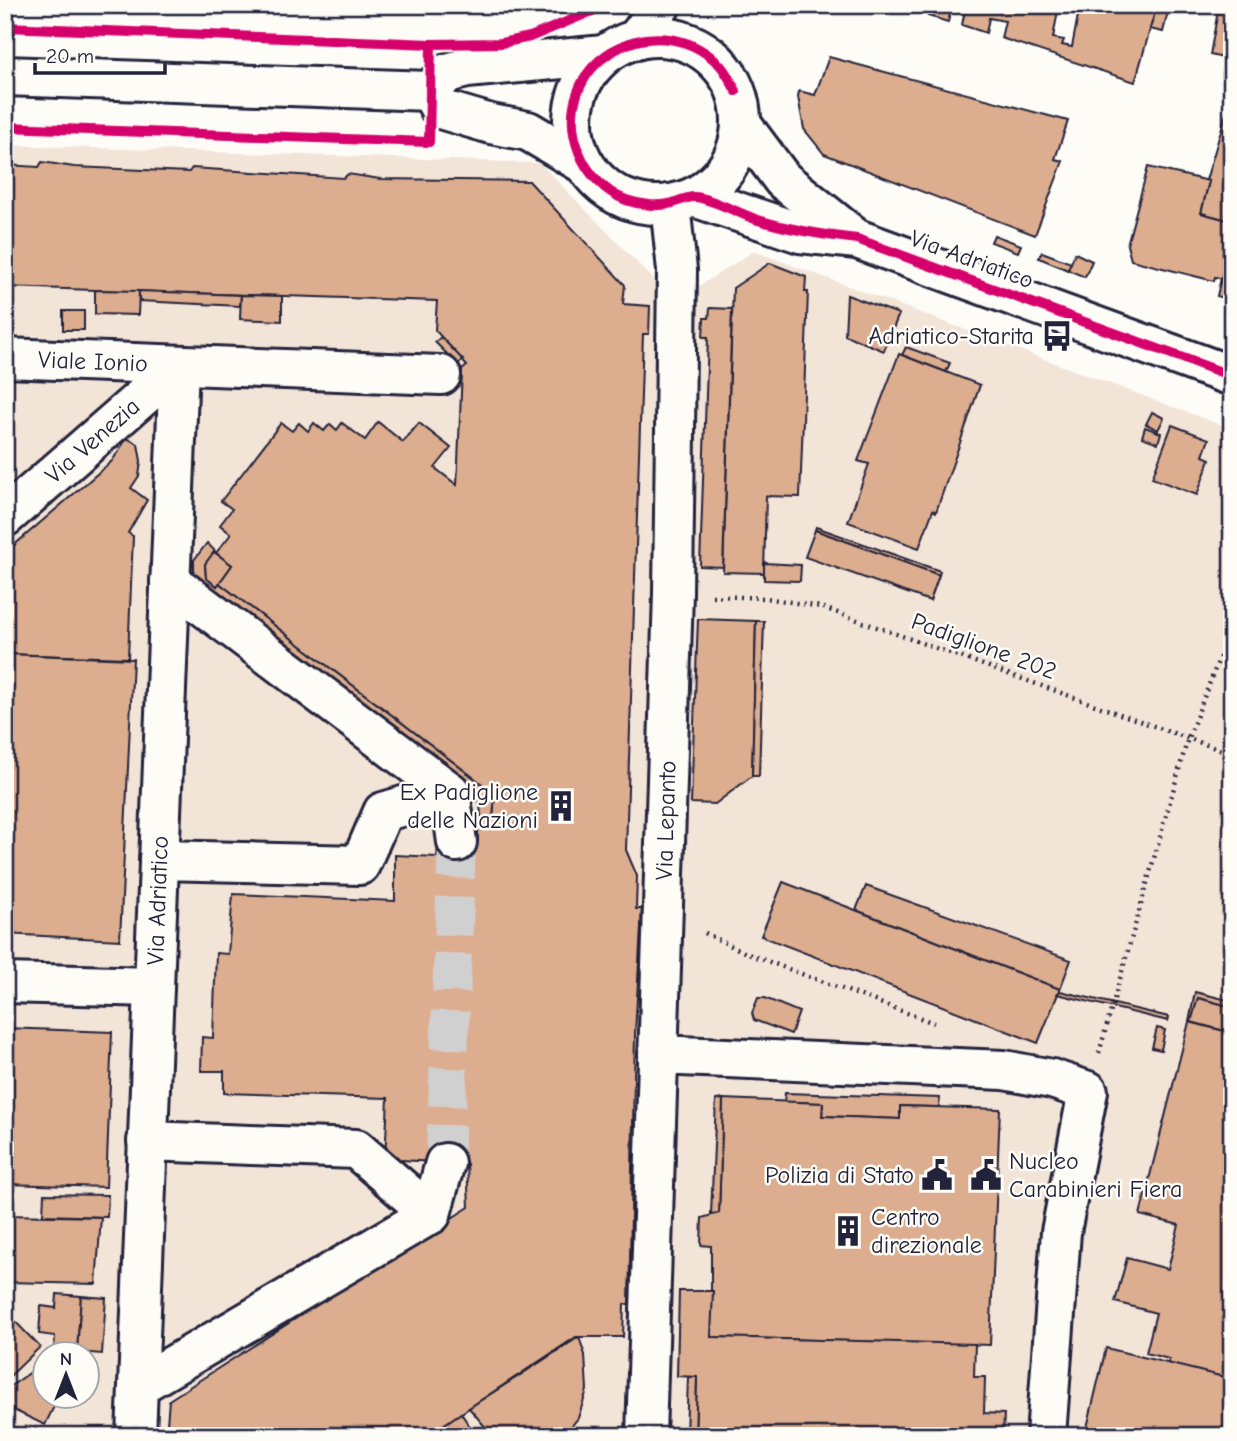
<svg xmlns="http://www.w3.org/2000/svg" width="1237" height="1441" font-family="'Comic Neue',sans-serif">
<rect width="100%" height="100%" fill="#fdfcf7"/>
<filter id="ink" filterUnits="userSpaceOnUse"><feTurbulence type="fractalNoise" baseFrequency=".0143" numOctaves="2"/><feDisplacementMap in="SourceGraphic" scale="14" xChannelSelector="R" yChannelSelector="G"/><feConvolveMatrix kernelMatrix="1 2 1 2 8 2 1 2 1" color-interpolation-filters="sRGB"/></filter>
<g filter="url(#ink)">
<path fill="#f3e4d8" fill-rule="evenodd" d="M5,145L540,163L658,284L701,285L754,251L1232,429V1436H5ZM46,1354H88V1396H46Z"/>
<g fill="#ddad8f" stroke="#22223b" stroke-width="2">
<path d="M931,5L951,10L948,22L928,16Z"/>
<path d="M966,5H1059L1053,38L1064,40L1062,45L1072,47L1080,5H1148V9L1155,12L1135,82L1001,38L1005,21L989,18L986,33L962,25Z"/>
<path d="M1157,5L1169,8L1163,32L1150,29Z"/>
<path d="M1232,5V60L1210,55L1219,5Z"/>
<path d="M829,57L1068,121L1055,159L1063,161L1035,235L824,154L804,129L798,97L799,91L815,95Z"/>
<path d="M1226,114L1232,116L1231,221L1201,213L1209,181L1206,180Z"/>
<path d="M42,162L74,167L189,172L192,168L344,178L348,174L380,179L529,181L625,285L623,304L650,306L649,334H643L626,850L637,876L636,909H642L635,1034L629,1304H624L623,1337H576L427,1436H166L169,1400L469,1207L467,1164L385,1159L388,1098L224,1093V1071H201L202,1037L213,1038L216,953L228,954L233,894L395,901V855L437,857L438,842H478V817L493,818L495,794L219,583L232,565L216,553L231,534L220,525L232,509L221,501L281,423L292,431L299,423L308,431L314,423L324,431L330,424L337,430L342,423L365,440L378,422L403,442L419,423L451,448L435,468L457,485L462,370L467,366L435,330L437,301L5,287V165L39,167Z"/>
<path d="M1148,167L1209,181L1201,213L1231,221L1232,218V281L1215,277L1214,281L1131,260L1127,245Z"/>
<path d="M994,235L1021,245L1018,252L991,242Z"/>
<path d="M1042,252L1071,263L1068,270L1039,258Z"/>
<path d="M1075,253L1092,261L1085,277L1068,270Z"/>
<path d="M770,263L806,277L805,292H808L800,497L766,496L764,573L723,572L733,288Z"/>
<path d="M1221,278L1232,281V300L1217,296Z"/>
<path d="M95,290L139,291L138,315L95,314Z"/>
<path d="M139,291L241,295L240,306L139,301Z"/>
<path d="M241,295L282,296V321L240,319Z"/>
<path d="M847,295L899,314L884,351L845,335Z"/>
<path d="M710,308L732,309L723,567L700,566L708,337H703L704,318H709Z"/>
<rect x="63" y="311" width="21" height="19"/>
<path d="M441,337L463,360L458,365L435,342Z"/>
<path d="M906,347L950,363L946,372L902,355Z"/>
<path d="M899,354L980,385L936,512L933,510L919,548L848,522L869,464L858,461Z"/>
<path d="M1152,412L1164,418L1158,430L1146,424Z"/>
<path d="M1172,425L1209,439L1203,456L1210,459L1197,495L1152,478Z"/>
<path d="M1145,427L1161,433L1158,443L1142,437Z"/>
<path d="M127,438L138,444L141,461L139,476L131,488L147,500L128,533L133,536L128,658L5,654V553L112,461Z"/>
<path d="M816,527L940,571L939,575L815,530Z"/>
<path d="M815,530L939,575L930,601L805,557Z"/>
<path d="M207,543L215,551L205,564L206,578L217,586L219,583L495,794L493,818L481,817L480,803L210,594L194,578V560Z"/>
<path d="M214,552L232,565L217,586L206,578L205,564Z"/>
<path d="M764,563L801,565L800,581L764,580Z"/>
<path d="M698,619L756,621L752,776L715,804L691,803Z"/>
<path d="M756,621H764L759,776H752Z"/>
<path d="M5,654L133,659L120,940L5,934Z"/>
<path d="M783,882L1060,989L1038,1043L761,936Z"/>
<path d="M866,886L1071,960L1060,989L856,910Z"/>
<path d="M1060,991L1169,1017L1168,1021L1057,994Z"/>
<path d="M1195,992L1232,1001V1007L1198,998L1191,1022H1189Z"/>
<path d="M758,998H765L799,1012L791,1034L754,1020L752,1013Z"/>
<path d="M1198,998L1232,1007V1033L1191,1022Z"/>
<path d="M1189,1022L1232,1033V1379L1168,1364L1169,1359L1146,1353L1156,1313L1115,1302L1127,1258L1168,1269L1179,1225L1140,1215Z"/>
<path d="M5,1028L112,1032L106,1187L5,1184Z"/>
<path d="M1157,1028L1165,1030L1161,1050L1152,1048Z"/>
<path d="M785,1093L940,1098L939,1107L900,1106V1119L822,1116L823,1103L784,1102Z"/>
<path d="M723,1099L823,1103L822,1116L900,1119V1106L1000,1109L990,1345L711,1337V1246L701,1245L702,1218L719,1213Z"/>
<path d="M723,1099L719,1213L711,1214L716,1100Z"/>
<path d="M44,1194L108,1195L107,1217L43,1215Z"/>
<path d="M5,1215L101,1217L96,1284L5,1282Z"/>
<path d="M679,1291H713L711,1337L975,1344L974,1377H985L984,1413L1004,1414L1003,1436H695L697,1377L677,1376Z"/>
<path d="M57,1294L81,1296L77,1352L54,1350L55,1336L39,1334L41,1306L56,1308Z"/>
<path d="M81,1296L106,1298L102,1354L77,1352Z"/>
<path d="M5,1311L40,1347L5,1381Z"/>
<path d="M579,1337L585,1355L587,1390L578,1418L566,1433L493,1436L469,1408Z"/>
<path d="M1106,1348L1232,1379V1436H1085Z"/>
<path d="M46,1371V1396H59L45,1425L5,1406V1390L31,1372Z"/>
<path d="M688,1377H697L695,1436H686Z"/>
<path d="M461,1413L476,1436H427Z"/>
</g>
<g fill="none" stroke-linecap="round" stroke-linejoin="round">
<path stroke="#d1d0d1" stroke-width="38" stroke-dasharray="38 19" stroke-linecap="butt" d="M445,1163L457,842"/>
<defs>
<g id="minor">
<path d="M742,125L783,180L855,238"/>
<path d="M694,197L800,233L857,239L1232,376"/>
<path id="s1" d="M5,358L441,375"/>
<path id="s2" d="M5,517L179,365"/>
<path d="M170,581L450,792L457,842"/>
<path d="M159,860L360,865L383,812L450,792"/>
<path d="M5,983L154,987"/>
<path d="M658,1055L1004,1070L1052,1079L1088,1091L1061,1232L1046,1436"/>
<path d="M147,1141L356,1149L431,1214"/>
<path d="M138,1386L431,1214L445,1163"/>
<path id="s3" d="M136,1436L179,365"/>
<path id="s4" d="M646,1436L673,593L677,270L670,204"/>
</g>
<g id="major">
<circle cx="657" cy="121" r="84"/>
<path d="M636,40L661,5"/>
<path d="M5,76L430,91L447,73L467,68L604,55"/>
<path d="M430,91L440,109L491,124L528,131L584,164"/>
</g>
</defs>
<use href="#minor" stroke="#22223b" stroke-width="44"/>
<use href="#major" stroke="#22223b" stroke-width="44"/>
<g stroke="#22223b" stroke-width="4.5" stroke-dasharray="2 5" stroke-linecap="butt">
<path d="M712,596L766,598L821,607L1232,754"/>
<path d="M705,933L748,954L934,1023"/>
<path d="M1099,1053L1188,738L1232,626"/>
</g>
<use href="#minor" stroke="#fdfcf7" stroke-width="38"/>
<use href="#major" stroke="#fdfcf7" stroke-width="38"/>
<defs>
<g id="cycleway">
<path d="M5,27L431,44L501,43L530,37L607,5"/>
<path d="M736,91C731,82 726,71 719,64C653,0 546,65 579,152C587,173 605,192 626,200C640,205 658,207 673,203C679,201 687,197 694,197C709,197 742,215 758,220C791,230 823,235 857,239L1232,376"/>
<path d="M5,127L429,142L431,44"/>
</g>
</defs>
<use href="#cycleway" stroke="#fdfcf7" stroke-width="15"/>
<use href="#cycleway" stroke="#d6006c" stroke-width="10"/>
</g>
</g>
<defs>
<symbol id="bus-bare" viewBox="-9 -9 18 18"><path d="M-5-6H5V4H4V6H2V4H-2V6H-4V4H-5ZM-3.5-4V0h7V-4ZM-3.5 1.2v1.5H-2V1.2ZM2 1.2v1.5H3.5V1.2Z" fill="#22223b" stroke="#fdfcf7" stroke-width="2.5" paint-order="stroke"/></symbol>
<symbol id="building-bare" viewBox="-9 -9 18 18"><path d="M-4-6H4V6H1V3H-1V6H-4ZM-2.5-4.3h1.7v1.8h-1.7ZM.8-4.3h1.7v1.8H.8ZM-2.5-1h1.7V.8h-1.7ZM.8-1h1.7V.8H.8Z" fill="#22223b" stroke="#fdfcf7" stroke-width="2.5" paint-order="stroke"/></symbol>
<symbol id="civic-bare" viewBox="-9 -9 18 18"><path d="M-.6-6.5H3V-4.5H.6V-3L4-1V1h2V6H-6V1h2V-1L-.6-3ZM-1.2 2.5V6h2.4V2.5Z" fill="#22223b" stroke="#fdfcf7" stroke-width="2.5" paint-order="stroke"/></symbol>
</defs>
<g fill-rule="evenodd">
<use href="#bus-bare" x="1035" y="314" width="44" height="44"/>
<use href="#building-bare" x="539" y="784" width="44" height="44"/>
<use href="#civic-bare" x="915" y="1153" width="44" height="44"/>
<use href="#civic-bare" x="964" y="1153" width="44" height="44"/>
<use href="#building-bare" x="826" y="1209" width="44" height="44"/>
</g>
<g text-anchor="middle" stroke-width="5" stroke-linejoin="round" paint-order="stroke">
<g font-size="24" fill="#22223b" stroke="#fdfcf7">
<text transform="translate(972 259) rotate(20)" y="8">Via Adriatico</text>
<text dy="8" stroke="none"><textPath href="#s1" startOffset="88">Viale Ionio</textPath></text>
<text dy="8" stroke="none"><textPath href="#s2" startOffset="116">Via Venezia</textPath></text>
<text transform="translate(984 646) rotate(20)" y="8">Padiglione 202</text>
<text dy="8" stroke="none"><textPath href="#s4" startOffset="616">Via Lepanto</textPath></text>
<text dy="8" stroke="none"><textPath href="#s3" startOffset="536">Via Adriatico</textPath></text>
</g>
<g font-size="24" fill="#22223b" stroke="#fdfcf7" text-anchor="end">
<text x="1034" y="344">Adriatico-Starita</text>
<text x="538" y="800">Ex Padiglione<tspan x="538" dy="28">delle Nazioni</tspan></text>
<text x="1009" y="1169" text-anchor="start">Nucleo<tspan x="1009" dy="28">Carabinieri Fiera</tspan></text>
<text x="914" y="1183">Polizia di Stato</text>
<text x="871" y="1225" text-anchor="start">Centro<tspan x="871" dy="28">direzionale</tspan></text>
</g>
</g>
<rect width="1237" height="1441" fill="none" stroke="#fdfcf7" stroke-width="28"/>
<rect x="14" y="14" width="1209" height="1413" fill="none" stroke="#22223b" stroke-width="2.5" filter="url(#ink)"/>
<g transform="translate(66 1375)"><circle r="33" fill="#fdfcf7" stroke="#a5a5ac" stroke-width="2"/>
<path d="M0-5L12 26L0 18L-12 26Z" fill="#22223b"/>
<text y="-10" font-size="19" font-weight="bold" text-anchor="middle" fill="#22223b">N</text>
</g>
<path d="M35 63v10h130v-10" fill="none" stroke="#22223b" stroke-width="3.5"/>
<text x="46" y="63" font-size="21" fill="#22223b" stroke="#fdfcf7" stroke-width="5" paint-order="stroke">20 m</text>
</svg>
